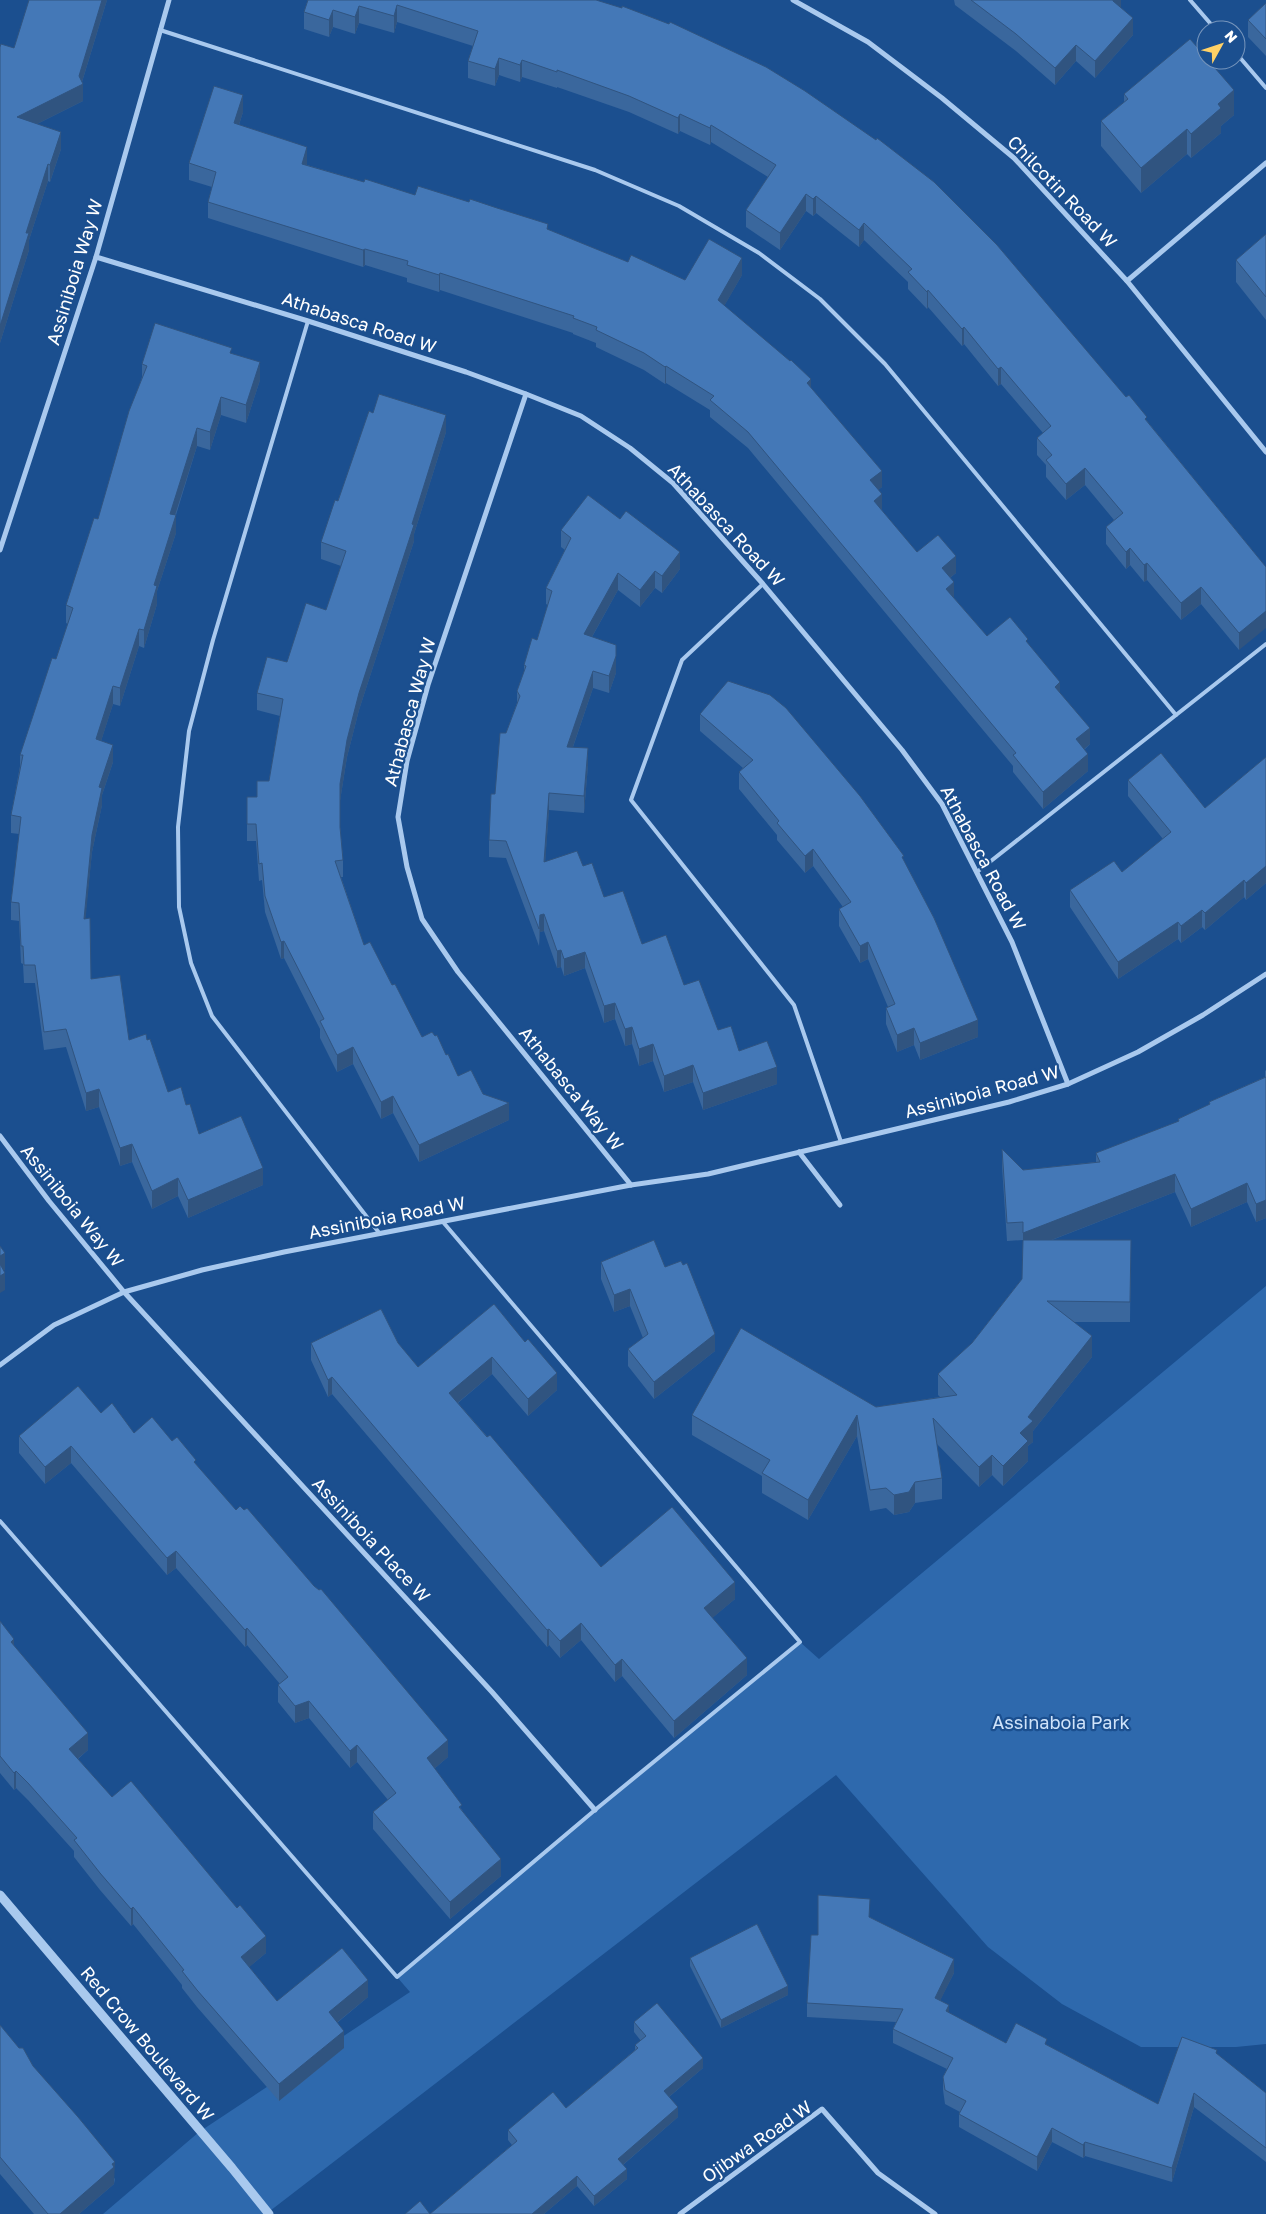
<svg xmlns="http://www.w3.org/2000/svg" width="1266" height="2214" font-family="'Golos Text',sans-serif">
<rect width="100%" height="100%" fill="#1b4f8f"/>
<path fill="#2e69ad" d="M1266,1286V2044L1236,2047H1141L1062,2004L988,1947L836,1775L266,2214H103L199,2132L410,1992L397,1977L595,1810L800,1642L819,1659Z"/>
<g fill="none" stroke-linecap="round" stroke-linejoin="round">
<g stroke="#a9c9ee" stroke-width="4">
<path d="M1190,0L1216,30"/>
<path d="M160,30L595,170L679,206L759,253L820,299L885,364L1176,715"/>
<path d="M1236,53L1266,88"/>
<path d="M308,321L213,640L189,731L178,827L179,907L191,963L212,1016L380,1234"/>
<path d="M763,584L682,660L631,800L794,1005L841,1142"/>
<path d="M977,872L1266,644"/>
<path d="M0,1521L397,1977L595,1810L800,1642L443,1222"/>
</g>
<g stroke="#a9c9ee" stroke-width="5">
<path d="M793,0L868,42L942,98L1014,158L1127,281L1266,452"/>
<path d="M96,257L308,321L466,372L526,394L581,416L630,448L673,483L763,584L902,750L942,804L1012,942L1068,1084"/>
<path d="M1127,281L1266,163"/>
<path d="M526,394L428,685L407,761L398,817L407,867L422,919L458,972L631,1185"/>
<path d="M0,550L96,257L169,0"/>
<path d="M0,1136L49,1201L124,1292L492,1692L595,1810"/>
<path d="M799,1152L840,1205"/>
<path d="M0,1365L54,1325L124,1292L202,1270L284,1252L631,1185L708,1174L1009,1102L1068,1084L1138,1052L1203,1015L1266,974"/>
<path d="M680,2214L822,2109L878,2173L935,2214"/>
</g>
<path stroke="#a9c9ee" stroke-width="9" d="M0,1895L232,2168L269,2214"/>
</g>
<g fill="#3a679d">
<path d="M107,0L82,82L83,101L37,124L61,149L50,182L48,181L29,240V250L0,343V47L14,48Z"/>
<path d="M308,0H596L1147,421L1266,567L1239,650L1201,604L1181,620L1147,580L1144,582L1130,565L1126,569L1106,544V527L1114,520L1085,485L1066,500L1046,477V465L1037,455V438L1043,433L1001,384L998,386L964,344L962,346L928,307L927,309L908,289V282L864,240L859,247L816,213L813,216L806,211L780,250L746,227V210L768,177L711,142L710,145L680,131L678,134L629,112L557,87V88L522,77L520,82L499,75L495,86L468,78V61L473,46L397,22L394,33L359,23L355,34L333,27L329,37L304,29V12Z"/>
<path d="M954,0H1121V8L1133,35L1095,78L1076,61L1055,85L1016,51L955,5Z"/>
<path d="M1266,3V56L1248,37V20Z"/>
<path d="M1124,94L1234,115L1221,126V133L1191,158L1187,154L1141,193L1101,146V121L1124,102Z"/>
<path d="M243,112L239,125L307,164V165L364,182L415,195L548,230L628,262L685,280L742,275L724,306L811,388L882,487L878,490L882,511L917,552L956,573L950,578L954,598L987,636L1028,644L1060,693L1090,744L1084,750L1088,771L1043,809L1013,772V766L748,448L710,417V410L666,383L665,384L644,370L596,347V343L573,334V333L440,290L439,292L407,282V278L365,265L363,267L208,218V202L212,187L189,180V163Z"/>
<path d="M1266,234V320L1236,282V260Z"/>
<path d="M232,354L260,380L246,423L221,415L210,450L197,446L176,515V533L157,591V604L144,648L139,646L120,706L113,704L101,741L113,762L102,795V805L92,852L85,918L91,979L129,1040H147L168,1092L186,1105L199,1134L263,1185L188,1218L178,1196L152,1209L132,1162L120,1166L99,1107L86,1111L66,1047L44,1050L35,983H24L23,964L21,963L19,921L11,920V902L19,834L11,833V815L20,766V755L56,659L68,624L66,623V605L98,519L142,377V364Z"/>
<path d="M373,413L446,432L414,534V541L359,710L347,757L340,801V827L343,860V877H341L364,945L392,985L422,1037L435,1036L446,1055L458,1076L483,1094L509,1120L419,1162L393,1113L381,1119L353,1064L337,1072L320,1038V1029L284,958L281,959L265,912L262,880L259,881L256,841H247V797H257L269,781L280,716L257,710V693L287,662L326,610L341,566L321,559V542Z"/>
<path d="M561,530L680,569L662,593L655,588L640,607L618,590L592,637L616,673L609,693L593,688L573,747L588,765L584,813L549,810L545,862L583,866L604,897L642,944L684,985L718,1030L739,1051L777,1084L703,1110L693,1082L664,1092L653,1061L639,1066L632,1044L625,1046L615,1019L604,1023L585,968L564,976L561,967L557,968L544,931L540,932L539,946L506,858L489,857V840L495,794L506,733L517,703V691L524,672V665L537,640L548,605L546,604V588L565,550L561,547Z"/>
<path d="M700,714L904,861L978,1037L920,1060L914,1045L897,1052L886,1024V1008L888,1007L868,959L860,963L839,926V909L843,907L813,866L805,873L777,840V835L739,789V772L743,768L700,731Z"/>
<path d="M1266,757V883L1246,900L1244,897L1205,930L1202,927L1181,943L1178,939L1118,979L1070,907V890L1122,872L1163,839L1128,796V780L1205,808Z"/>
<path d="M1266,1070V1218L1256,1222L1247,1202L1191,1227L1175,1192L1052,1240H1131L1130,1322H1073L1092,1357L1033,1431V1442L1028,1446V1461L1003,1486L992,1475L979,1487L936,1443L942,1478V1499L915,1503L909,1512L894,1515L886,1508L870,1511L857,1436L808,1520L762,1493V1476L692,1435V1415L876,1407L940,1397L938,1395V1374L972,1343L1022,1279L1023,1240L1007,1241L1002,1167V1149L1023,1170L1096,1162V1153L1178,1122V1119L1209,1105V1102L1265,1077V1071Z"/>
<path d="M601,1262L665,1267L715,1351L654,1399L628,1366V1349L643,1338L630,1306L614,1312L601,1279Z"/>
<path d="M494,1304L557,1390L528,1416L492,1374L458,1403L601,1567L735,1599L712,1618L747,1675L674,1738L622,1676L615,1682L581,1640L560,1658L549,1645L547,1647L332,1394L328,1397L311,1360V1343H398L418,1367Z"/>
<path d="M101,1413L134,1433L172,1441L196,1465L448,1757L434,1769L462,1810L501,1876L450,1919L373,1829V1812L388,1800L357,1762L350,1768L309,1718L295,1723L278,1702V1685L280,1684L247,1645L245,1647L176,1568L167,1575L71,1463L45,1484L19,1453V1436Z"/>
<path d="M0,1621L14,1647L88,1750L78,1759L112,1797L266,1953L249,1967L277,2001L368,1997L337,2023L344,2048L279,2101L197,2007L182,1988V1985L133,1924L131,1926L100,1890L74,1857V1851L28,1800L16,1788L14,1790L0,1773Z"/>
<path d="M870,1917L954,1973L940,2000L949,2013L1006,2043L1047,2045L1158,2104L1217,2054L1266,2093V2162L1194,2107L1172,2182L1085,2156L1083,2158L1052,2142L1037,2171L959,2127V2114L960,2112L945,2104L943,2090V2077L947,2069L893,2043V2029L896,2022L807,2017V2003L818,1935Z"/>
<path d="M690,1958L788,1995L721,2028L690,1966Z"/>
<path d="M634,2022L703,2068L669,2097L678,2117L623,2165L627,2179L594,2206L577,2186L544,2214H405H430L512,2145L508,2140V2130L566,2108L635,2050V2045L641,2041L634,2032Z"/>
<path d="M0,2025L33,2066L115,2179L114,2184L79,2214H34L0,2174Z"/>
</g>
<g fill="#305480">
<path d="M102,0H107L81,85L83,84V101L17,134V117L79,76Z"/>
<path d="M1113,0H1121V9L1113,1Z"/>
<path d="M397,5V22L394,33V16Z"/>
<path d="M359,6V23L355,34V17Z"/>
<path d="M333,10V27L329,37V20Z"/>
<path d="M1133,18V35L1095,78V61Z"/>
<path d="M1076,45V61L1055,85V68Z"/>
<path d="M499,58V75L495,86V69Z"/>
<path d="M522,60V77L520,82V65Z"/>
<path d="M1234,90V115L1221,126V133L1191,158V134L1218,104Z"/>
<path d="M243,95V112L234,140V123Z"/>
<path d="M680,114V131L678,134V118Z"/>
<path d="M711,125V142L710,145V128Z"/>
<path d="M1187,129V154L1141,193V168Z"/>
<path d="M61,132V149L50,182V165Z"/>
<path d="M307,147V164L302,181V164Z"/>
<path d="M48,164V181L29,240V250L0,343V326L26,233Z"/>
<path d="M806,194V211L780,250V233Z"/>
<path d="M816,196V213L813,216V199Z"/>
<path d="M864,223V240L859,247V230Z"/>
<path d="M365,249V265L363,267V250Z"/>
<path d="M742,258V275L718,317V300Z"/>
<path d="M440,273V290L439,292V275Z"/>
<path d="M928,290V307L927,309V292Z"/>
<path d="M964,327V344L962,346V329Z"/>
<path d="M260,362V380L246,423V405Z"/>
<path d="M666,366V383L665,384V367Z"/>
<path d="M1001,367V384L998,386V369Z"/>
<path d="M811,379V396L807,383Z"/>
<path d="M221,397V415L210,450V432Z"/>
<path d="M446,415V432L414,534V541L359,710L347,757L340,801V784L347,740L359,693L412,524Z"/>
<path d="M197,428V446L170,531V514Z"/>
<path d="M1085,468V485L1066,500V484Z"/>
<path d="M882,471V487L870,497V480Z"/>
<path d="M882,494V511L874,501Z"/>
<path d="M176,515V533L157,591V604L144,648V630L154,585Z"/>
<path d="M1130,548V565L1126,569V552Z"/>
<path d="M680,552V569L662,593V576Z"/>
<path d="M956,556V573L942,584V568Z"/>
<path d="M1147,563V580L1144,582V565Z"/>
<path d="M655,571V588L640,607V590Z"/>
<path d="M618,573V590L584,651V634Z"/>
<path d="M954,582V599L946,589Z"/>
<path d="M1201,587V604L1181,620V603Z"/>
<path d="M1266,611V628L1239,650V633Z"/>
<path d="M139,629V646L120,706V688Z"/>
<path d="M616,656V673L609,693V676Z"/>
<path d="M593,671V688L567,764V747Z"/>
<path d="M1060,682V699L1055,687Z"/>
<path d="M113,686V704L96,757V739Z"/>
<path d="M1090,728V744L1076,756V739Z"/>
<path d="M113,745V762L102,795V805L92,852L84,936V919L92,835L99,787Z"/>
<path d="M588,748V765L584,813V796Z"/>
<path d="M1088,754V771L1043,809V792Z"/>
<path d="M549,793V810L544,879V862Z"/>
<path d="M813,849V866L805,873V856Z"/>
<path d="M1266,866V883L1246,900V883Z"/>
<path d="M1244,880V897L1205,930V913Z"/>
<path d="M1202,910V927L1181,943V926Z"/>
<path d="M544,914V931L540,932L539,946L540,915Z"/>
<path d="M1178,922V939L1118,979V962Z"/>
<path d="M284,941V958L281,959V942Z"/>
<path d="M868,942V959L860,963V946Z"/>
<path d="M561,950V967L557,968V951Z"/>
<path d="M585,952V968L564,976V959Z"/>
<path d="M615,1003V1019L604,1023V1006Z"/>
<path d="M978,1020V1037L920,1060V1043Z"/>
<path d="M632,1027V1044L625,1046V1029Z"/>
<path d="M914,1028V1045L897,1052V1035Z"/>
<path d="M653,1044V1061L639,1066V1049Z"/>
<path d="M353,1047V1064L337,1072V1055Z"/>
<path d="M693,1065V1082L664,1092V1076Z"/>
<path d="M777,1067V1084L703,1110V1093Z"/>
<path d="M99,1089V1107L86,1111V1093Z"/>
<path d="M393,1096V1113L381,1119V1102Z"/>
<path d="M509,1103V1120L419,1162V1145Z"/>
<path d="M132,1144V1162L120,1166V1148Z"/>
<path d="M263,1168V1185L188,1218V1200Z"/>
<path d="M1175,1174V1192L1023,1251V1233Z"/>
<path d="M178,1178V1196L152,1209V1191Z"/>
<path d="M1247,1183V1202L1191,1227V1209Z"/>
<path d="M1266,1200V1218L1256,1222V1204Z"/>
<path d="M5,1253V1270L0,1273V1256Z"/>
<path d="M5,1273V1290L0,1293V1276Z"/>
<path d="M630,1289V1306L614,1312V1295Z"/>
<path d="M715,1334V1351L654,1399V1382Z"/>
<path d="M1092,1336V1357L1033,1431V1442L1028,1446V1461L1003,1486V1466L1028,1417Z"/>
<path d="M492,1357V1374L449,1410V1393Z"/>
<path d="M557,1373V1390L528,1416V1399Z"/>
<path d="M332,1377V1394L328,1397V1380Z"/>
<path d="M857,1415V1436L808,1520V1500Z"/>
<path d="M71,1446V1463L45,1484V1467Z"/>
<path d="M992,1455V1475L979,1487V1467Z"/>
<path d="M915,1482V1503L909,1512L894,1515V1495Z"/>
<path d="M176,1551V1568L167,1575V1558Z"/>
<path d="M735,1582V1599L704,1625V1608Z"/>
<path d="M581,1623V1640L560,1658V1641Z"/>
<path d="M247,1628V1645L245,1647V1630Z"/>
<path d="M549,1629V1645L547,1647V1630Z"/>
<path d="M14,1639V1656L11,1642Z"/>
<path d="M747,1658V1675L674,1738V1721Z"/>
<path d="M622,1659V1676L615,1682V1665Z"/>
<path d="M309,1701V1718L295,1723V1706Z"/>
<path d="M88,1733V1750L69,1766V1749Z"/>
<path d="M448,1740V1757L427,1775V1758Z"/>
<path d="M357,1745V1762L350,1768V1751Z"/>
<path d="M16,1771V1788L14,1790V1773Z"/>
<path d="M501,1859V1876L450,1919V1902Z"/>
<path d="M133,1907V1924L131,1926V1909Z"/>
<path d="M266,1936V1953L241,1974V1957Z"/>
<path d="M954,1959V1973L935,2011V1998Z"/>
<path d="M368,1980V1997L329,2029V2012Z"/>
<path d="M788,1986V1995L721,2028V2020Z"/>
<path d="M949,2005V2019L946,2011Z"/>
<path d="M344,2031V2048L279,2101V2084Z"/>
<path d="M703,2058V2068L664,2101V2091Z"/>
<path d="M1194,2093V2107L1172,2182V2168Z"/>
<path d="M678,2107V2117L618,2169V2159Z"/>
<path d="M1052,2128V2142L1037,2171V2157Z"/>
<path d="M1085,2142V2156L1083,2158V2145Z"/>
<path d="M115,2162L114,2184L79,2214H60Z"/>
<path d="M627,2169V2179L594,2206V2196Z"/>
<path d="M577,2176V2186L544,2214H532Z"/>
</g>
<g fill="#4478b7" stroke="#305480">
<path d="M29,0H102L79,76L83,84L17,117L61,132L50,165L48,164L26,233H29L0,326V47L1,44L14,48Z"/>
<path d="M308,0H596L622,8V6L669,24L670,22L766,67L805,91L876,140L877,138L934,182L997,245L1126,397L1129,395L1147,417L1145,419L1266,567V611L1239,633L1201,587L1181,603L1147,563L1144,565L1130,548L1126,552L1106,527L1123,513L1085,468L1066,484L1046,460L1052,455L1037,438L1051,426L1001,367L998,369L964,327L962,329L928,290L927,292L908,272L912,269L864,223L859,230L816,196L813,199L806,194L780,233L746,210L776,165L711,125L710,128L680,114L678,118L629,96L557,70V72L522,60L520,65L499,58L495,69L468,61L478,31L397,5L394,16L359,6L355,17L333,10L329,20L304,12Z"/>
<path d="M971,0H1113V1L1133,18L1095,61L1076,45L1055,68L1016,34Z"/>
<path d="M1266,3V39L1248,20Z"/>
<path d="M1190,39L1206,57V60H1208L1234,90L1218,104L1221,108L1191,134L1187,129L1141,168L1101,121L1128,99L1124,94Z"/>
<path d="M214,86L243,95L234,123L307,147L302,164L364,182L365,179L415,195L418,186L469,202L470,199L497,208L548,224L547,229L628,262L631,255L685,280L709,239L742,258L718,300L790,361L791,360L811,379L807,383L882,471L870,480L882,494L874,501L917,552L938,535L956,556L942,568L954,582L946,589L987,636L1010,617L1028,639L1026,641L1060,682L1055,687L1090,728L1076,739L1088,754L1043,792L1013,755L1016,753L748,432L710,400L714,396L666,366L665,367L644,353L596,330L597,327L573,318L574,316L440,273L439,275L407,265L408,261L365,249L363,250L208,202L216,172L189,163Z"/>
<path d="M1266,234V297L1236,260Z"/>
<path d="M155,323L232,348L230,353L260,362L246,405L221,397L210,432L197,428L170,514L176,515L154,585L157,586L144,630L139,629L120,688L113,686L96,739L113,745L99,787L102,788L92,835L84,919L90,918L91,979L120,975L129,1040L146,1034L147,1040L150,1039L168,1092L181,1087L186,1105L190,1104L199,1134L241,1116L263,1168L188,1200L178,1178L152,1191L132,1144L120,1148L99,1089L86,1093L66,1029L44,1032L35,965H24L23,946H21L19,903L11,902L21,817L11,815L23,755H20L52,658L56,659L73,608L66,605L94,518L98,519L129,411L147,366L142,364Z"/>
<path d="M379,394L446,415L412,524L414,525L359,693L347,740L340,784V827L343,860L335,861L364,945L370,942L392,985L395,984L422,1037L432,1032L435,1036L437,1035L446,1055L448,1054L458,1076L471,1070L483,1094L509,1103L419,1145L393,1096L381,1102L353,1047L337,1055L320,1021L324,1019L284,941L281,942L265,896L262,863L259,864L256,824H247V797H257V781H269L283,699L257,693L267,657L287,662L306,603L326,610L346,551L321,542L335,500L338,501L369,411L373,413Z"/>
<path d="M588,495L620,519L626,511L680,552L662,576L655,571L640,590L618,573L584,634L616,645V656L609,676L593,671L567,747L588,748L584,796L549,793L544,862L577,851L583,866L592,863L604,897L623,891L642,944L666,935L684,985L699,980L718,1030L731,1026L739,1051L767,1041L777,1067L703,1093L693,1065L664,1076L653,1044L639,1049L632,1027L625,1029L615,1003L604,1006L585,952L564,959L561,950L557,951L544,914L540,915L539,929L506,841L489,840L491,794H495L500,733H506L520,696L517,691L526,666L524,665L532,638L537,640L552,591L546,588L571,538L561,530Z"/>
<path d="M728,681L770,695L786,708L860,796L904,856L902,857L934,918L978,1020L920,1043L914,1028L897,1035L886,1008L895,1004L868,942L860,946L839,909L851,902L813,849L805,856L777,823L779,821L739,772L753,760L700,714Z"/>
<path d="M1161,753L1205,808L1266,757V866L1246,883L1244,880L1205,913L1202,910L1181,926L1178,922L1118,962L1070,890L1114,861L1122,872L1171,832L1128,780Z"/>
<path d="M1266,1077V1200L1256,1204L1247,1183L1191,1209L1175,1174L1023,1233V1222L1007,1223L1002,1149L1023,1170L1100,1162L1096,1153L1179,1121L1178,1119L1210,1104L1209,1102Z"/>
<path d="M654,1240L665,1267L681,1261L683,1265L687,1263L715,1334L654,1382L628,1349L648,1334L630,1289L614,1295L601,1262Z"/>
<path d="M1023,1240H1131L1130,1302L1047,1301L1092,1336L1028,1417L1033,1421L1020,1433L1028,1441L1003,1466L992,1455L979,1467L933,1418L942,1478L915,1482L909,1492L894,1495L886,1488L870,1490L857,1415L808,1500L762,1473L770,1460L692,1415L741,1328L876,1407L957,1395L938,1374L972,1343L1022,1279Z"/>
<path d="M0,1246L5,1253L0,1256Z"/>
<path d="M0,1264L5,1273L0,1276Z"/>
<path d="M494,1304L525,1342L528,1339L557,1373L528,1399L492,1357L449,1393L487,1437L490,1435L601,1567L672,1507L735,1582L704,1608L747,1658L674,1721L622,1659L615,1665L581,1623L560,1641L549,1629L547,1630L332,1377L328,1380L311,1343L381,1309L398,1343L418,1367Z"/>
<path d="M78,1386L101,1413L112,1403L134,1433L152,1417L172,1441L177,1437L196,1460L194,1462L236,1510L240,1506L244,1510L247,1508L314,1586L319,1590L321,1589L448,1740L427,1758L462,1805L459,1807L501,1859L450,1902L373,1812L396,1793L357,1745L350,1751L309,1701L295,1706L278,1685L288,1677L247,1628L245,1630L176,1551L167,1558L71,1446L45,1467L19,1436Z"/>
<path d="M0,1621L14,1639L11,1642L88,1733L69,1749L112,1797L131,1781L237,1908L240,1905L266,1936L241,1957L277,2001L342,1948L368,1980L329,2012L344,2031L279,2084L197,1990L182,1971L184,1970L133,1907L131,1909L100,1873L74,1840L77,1838L28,1783L16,1771L14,1773L0,1756Z"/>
<path d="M818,1895L870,1899L869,1917L954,1959L935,1998L949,2005L946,2011L1006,2043L1016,2023L1047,2039L1045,2044L1158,2104L1182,2037L1217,2050L1216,2053L1266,2093V2148L1194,2093L1172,2168L1085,2142L1083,2145L1052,2128L1037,2157L959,2114L966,2101L945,2090L943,2077L953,2058L893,2029L903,2009L807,2003L811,1935H818Z"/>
<path d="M757,1924L788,1986L721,2020L690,1958Z"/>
<path d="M657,2003L703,2058L664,2091L678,2107L618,2159L627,2169L594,2196L577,2176L532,2214H405L420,2201L430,2214L517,2141L508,2130L553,2092L566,2108L638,2048L635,2045L646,2036L634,2022Z"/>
<path d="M0,2025L19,2048H23L33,2066L78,2117L115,2162L112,2164L114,2167L60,2214H48L0,2157Z"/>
</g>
<g text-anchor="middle" stroke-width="4.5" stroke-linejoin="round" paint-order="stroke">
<g font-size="18" fill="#fff" stroke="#1b4f8f">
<text transform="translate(1062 192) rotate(46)" y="6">Chilcotin Road W</text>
<text transform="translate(75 272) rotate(-73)" y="6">Assiniboia Way W</text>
<text transform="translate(359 323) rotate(18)" y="6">Athabasca Road W</text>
<text transform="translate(726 525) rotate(47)" y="6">Athabasca Road W</text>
<text transform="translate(410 712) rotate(-75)" y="6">Athabasca Way W</text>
<text transform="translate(983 858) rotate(62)" y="6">Athabasca Road W</text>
<text transform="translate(571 1089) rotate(51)" y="6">Athabasca Way W</text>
<text transform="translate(982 1092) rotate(-15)" y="6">Assiniboia Road W</text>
<text transform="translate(72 1206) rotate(51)" y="6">Assiniboia Way W</text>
<text transform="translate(387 1218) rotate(-11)" y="6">Assiniboia Road W</text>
<text transform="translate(371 1540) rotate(47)" y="6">Assiniboia Place W</text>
<text transform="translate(147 2044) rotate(50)" y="6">Red Crow Boulevard W</text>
<text transform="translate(757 2142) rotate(-35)" y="6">Ojibwa Road W</text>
</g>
<g font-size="18" fill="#cfe3fa" stroke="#1b4f8f">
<text x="1061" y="1729">Assinaboia Park</text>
</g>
</g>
<g transform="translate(1221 45) rotate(50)"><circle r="24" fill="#1b4f8f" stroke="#7695bc"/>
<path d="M0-4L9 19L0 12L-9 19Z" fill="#ffd166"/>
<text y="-8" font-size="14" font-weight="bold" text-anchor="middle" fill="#ffffff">N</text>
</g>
</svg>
